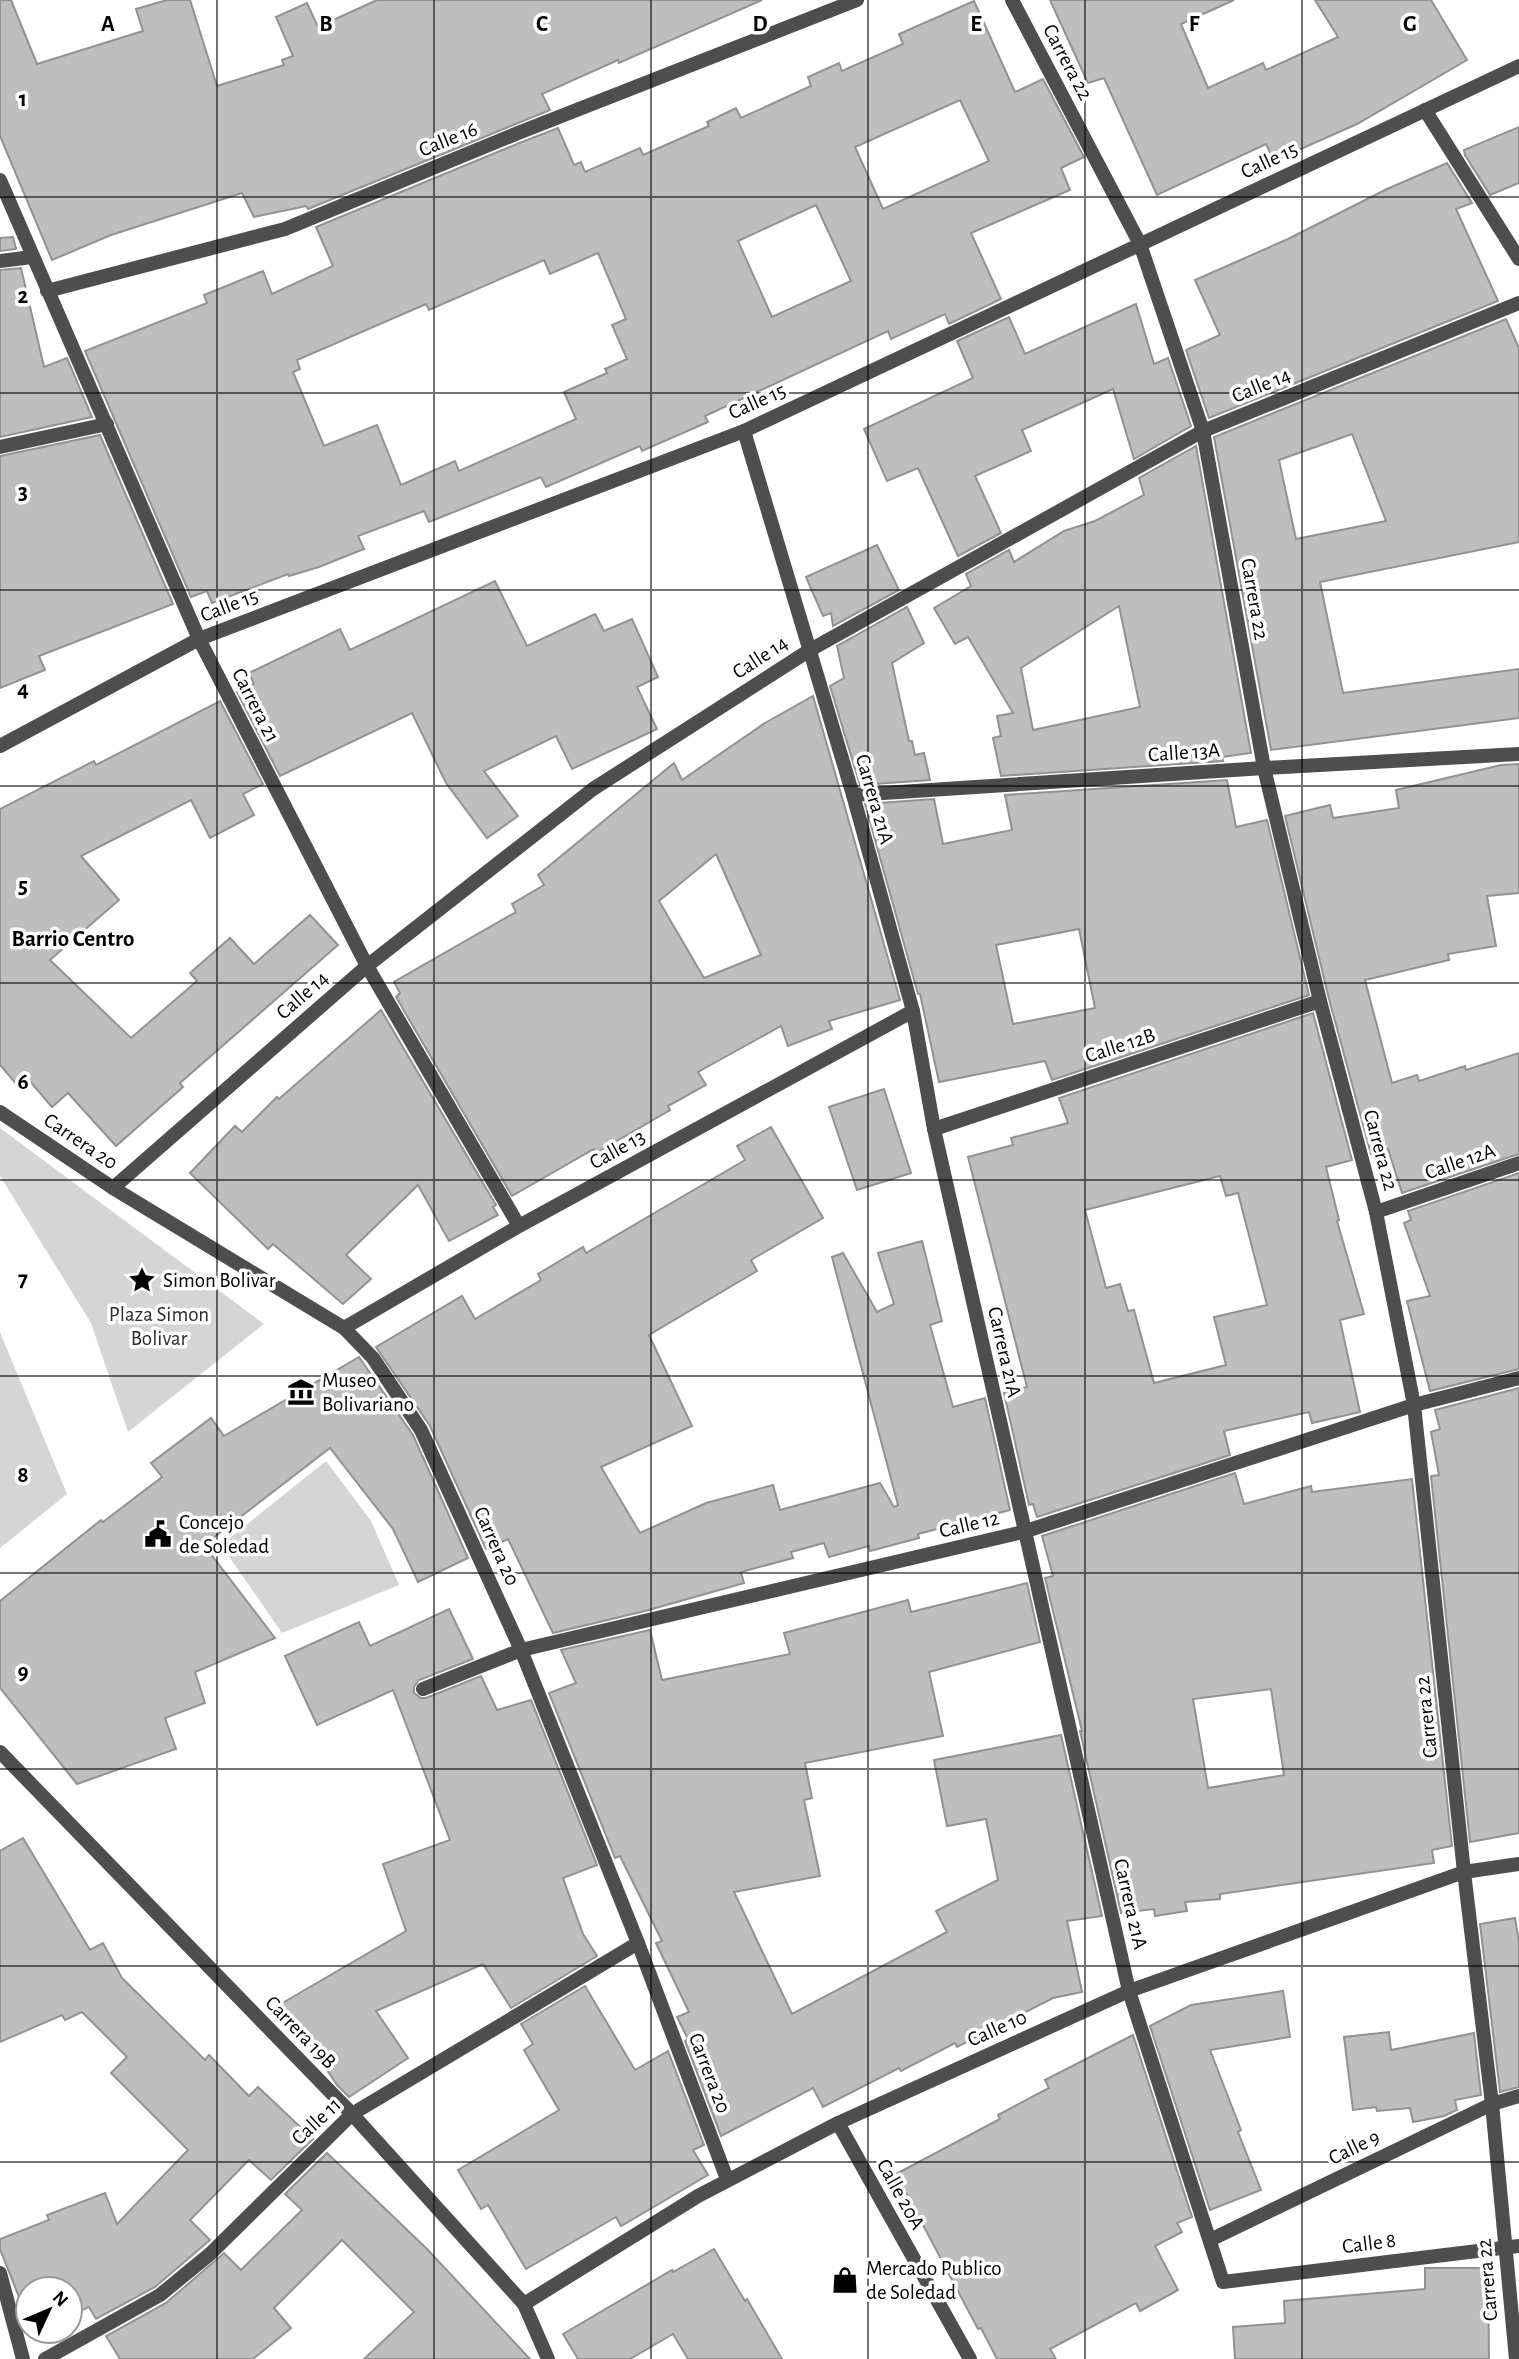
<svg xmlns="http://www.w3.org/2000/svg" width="1519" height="2359" font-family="'Alegreya Sans',sans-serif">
<rect width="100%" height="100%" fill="#fff"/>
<g fill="#d5d5d5">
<path d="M0,1128L264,1324L128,1432L91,1323L0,1176Z"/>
<path d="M0,1332L67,1494L0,1548Z"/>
<path d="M326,1461L371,1521L399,1585L282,1633L221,1545Z"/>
</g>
<g fill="#bebebe" stroke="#929292" stroke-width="2" fill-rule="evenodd">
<path d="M0,0H11L37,64L143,31L136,9L167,0H190L217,86L284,65L282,60L293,56L276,17L307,3L318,27L377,0H762L619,63L618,60L542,94L550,110L308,209L306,206L254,217L242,193L111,235L52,260L0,136Z"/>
<path d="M1050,0H1234L1181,24L1208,88L1263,63L1266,70L1338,37L1315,0H1431L1467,60L1357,124L1274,161L1266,144L1157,195L1104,78L1088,83Z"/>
<path d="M974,1L1015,92L1043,79L1084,157L1061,168L1070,190L971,233L1001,299L949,324L945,314L891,339L888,331L705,416L708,422L642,451L640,446L546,487L541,477L429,522L424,511L358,536L364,549L319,567L289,576L288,574L212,603L207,591L191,597L85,351L207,303L204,295L263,271L272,294L333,266L316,227L522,142L558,128L574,165L581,162L585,172L640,148L643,155L709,126L707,122L736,108L741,118L811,86L808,77L839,63L842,71L903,44L899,34ZM960,100L989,161L883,209L855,147ZM816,205L851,281L772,317L738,241ZM598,253L626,319L612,325L627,359L605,369L607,373L564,392L576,419L459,471L455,461L401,485L377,425L324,446L293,372L300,369L297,360L426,304L429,310L544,260L550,274Z"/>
<path d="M1519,127V183L1490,195L1465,155L1464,150Z"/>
<path d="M1447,163L1472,203L1456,209L1498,301L1209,418L1186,350L1220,335L1195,280L1288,239L1387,189Z"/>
<path d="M13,237L16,249L0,251V238Z"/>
<path d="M21,268L44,367L67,358L92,417L0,437V270Z"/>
<path d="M1136,304L1154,364L1168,358L1191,426L1134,459L1113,389L1022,430L1031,451L975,476L1001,533L958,556L918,468L887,481L864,429L973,378L957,341L1009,317L1025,354Z"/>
<path d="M1506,319L1519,348V542L1320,582L1343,693L1519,669V718L1271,750L1214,437ZM1352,434L1386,521L1296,539L1279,460Z"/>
<path d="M100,435L173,604L39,656L45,670L0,688V456Z"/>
<path d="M1196,446L1251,753L1222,757L1223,761L1001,776L993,738L1001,736L997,716L1013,713L968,637L955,644L934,608L971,586L966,574L1009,550L1014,562L1064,531L1095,521L1144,495L1139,478ZM1119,606L1140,707L1033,730L1021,668Z"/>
<path d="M877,545L899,590L833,626L831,613L823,616L806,577Z"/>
<path d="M495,581L527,646L595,614L604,631L632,619L658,677L637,687L657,729L572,769L556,736L484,771L518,816L487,838L446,783L412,713L280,776L237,692L254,684L249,673L340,629L350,650Z"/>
<path d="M907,607L924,643L892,663L909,741H912L915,755L924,753L930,780L860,785L830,686L844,678L837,646Z"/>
<path d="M813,696L900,1000L829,1021L832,1029L788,1046L781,1026L698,1072L706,1085L668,1106L670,1110L596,1153L594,1149L512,1196L396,997L400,993L394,982L516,912L512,904L544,885L538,875L674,763L682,780L765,723ZM716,854L761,955L704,978L659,901Z"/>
<path d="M220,701L263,784L243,794L254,815L210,838L191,800L81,856L119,900L50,960L131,1038L197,981L190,973L230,938L254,964L310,915L338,945L180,1083L183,1087L116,1146L68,1093L52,1107L28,1079L19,1087L0,1065V809L94,761L96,765Z"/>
<path d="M1519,764V893L1487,896L1496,946L1448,954L1449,960L1365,980L1392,1083L1417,1075L1419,1081L1465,1066L1466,1070L1519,1053V1154L1402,1193L1388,1149L1371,1154L1329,999L1285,816L1330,805L1333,818L1399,808L1396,790L1501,765Z"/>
<path d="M1227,780L1236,827L1267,820L1309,995L1052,1080L1045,1061L939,1082L920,994H918L865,804L934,799L943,844L1012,830L1005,795ZM1079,929L1095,1008L1013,1024L996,945Z"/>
<path d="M381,1010L496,1205L493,1207L498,1215L449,1241L418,1185L346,1255L371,1279L343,1304L273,1244L268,1249L190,1173L235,1126L242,1132L277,1097L279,1099Z"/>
<path d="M1313,1013L1352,1160L1326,1167L1339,1220L1337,1221L1364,1314L1340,1320L1360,1412L1312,1423L1309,1412L1224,1431L1230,1455L1037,1517L1033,1504L1029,1505L1004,1393L1027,1387L968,1157L1013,1145L1011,1138L1068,1123L1059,1098ZM1220,1176L1226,1196L1238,1193L1267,1305L1214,1317L1226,1365L1154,1383L1134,1310L1128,1311L1120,1284L1106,1288L1085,1210Z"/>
<path d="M884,1089L911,1173L857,1190L829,1107Z"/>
<path d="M771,1127L823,1218L751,1260L757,1271L649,1335L692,1426L601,1467L640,1533L706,1503L773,1485L780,1510L880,1483L894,1507L898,1505L832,1257L843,1253L877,1312L894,1304L878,1253L922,1241L942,1321L930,1325L953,1407L985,1398L1010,1510L918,1534L919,1538L870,1551L869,1546L829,1557L824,1543L791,1552L793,1558L741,1572L744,1583L645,1611L553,1633L508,1539L486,1549L430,1426L376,1347L462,1296L475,1319L541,1280L538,1274L583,1247L586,1253L745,1160L737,1146Z"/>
<path d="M1519,1173V1369L1430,1391L1407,1301L1430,1296L1404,1223L1411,1220L1408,1211Z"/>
<path d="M359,1357L413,1435L468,1558L418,1582L393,1529L330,1448L204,1545L275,1638L195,1672L205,1703L165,1718L176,1749L77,1784L0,1688V1601L101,1520L103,1522L162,1477L151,1463L211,1418L224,1436Z"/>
<path d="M1519,1388V1833L1470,1842L1431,1476L1439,1475L1431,1432L1440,1429L1435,1410Z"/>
<path d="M1235,1473L1244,1504L1311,1486L1312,1492L1412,1479L1452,1846L1432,1850L1434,1863L1220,1894V1899L1185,1902L1187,1911L1155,1916L1154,1909L1121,1913L1080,1731H1082L1045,1578L1053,1576L1042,1536ZM1271,1689L1284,1775L1208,1788L1193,1699Z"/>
<path d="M1027,1583L1040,1642L929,1672L943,1736L805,1763L812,1798L804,1800L820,1876L734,1892L792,2014L947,1932L936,1911L998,1880L986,1819L947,1826L934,1760L1061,1735L1102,1916L1067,1921L1082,1992L1053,1998L957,2047L955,2043L901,2071L899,2068L823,2107L813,2088L721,2136L685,2041L688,2039L677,2017L689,2012L656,1943L662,1941L620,1856L615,1858L549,1693L576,1683L561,1650L650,1630L662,1680L790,1654L784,1633L908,1600L911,1612Z"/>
<path d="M449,1609L473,1659L419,1680L414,1687V1693L421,1698H426L481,1676L497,1710L531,1700L597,1865L563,1878L583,1934L597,1956L511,2008L483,1964L376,2011L408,2058L349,2097L337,2085L302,2032L297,2035L279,2005L406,1931L383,1864L450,1840L393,1690L317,1725L285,1656L359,1622L370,1646Z"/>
<path d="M23,1838L90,1950L103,1943L122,1978L205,2060L209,2055L249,2096L258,2087L313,2139L271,2180L249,2160L190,2220L210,2240L155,2287L96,2319L89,2307L70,2315V2289H28V2320L0,2249V2239L49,2220L47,2215L105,2193L117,2224L188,2150L111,2073L127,2057L82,2012L65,2020L62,2015L0,2042V1851Z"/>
<path d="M1515,1918L1519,1942V2087L1500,2092L1480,1924Z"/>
<path d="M585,1986L635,2070L668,2051L704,2145L693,2150L708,2175L621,2226L616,2217L526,2269L488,2205L481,2209L458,2170L559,2110L524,2050L533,2044L521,2024Z"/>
<path d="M1283,1991L1290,2037L1210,2050L1241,2130L1238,2132L1261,2190L1210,2210L1150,2026L1191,2005Z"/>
<path d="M1389,2032L1391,2050L1474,2033L1481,2095L1455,2100L1457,2110L1444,2116L1413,2122L1410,2108L1377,2111L1376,2107L1353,2110L1344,2037Z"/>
<path d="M1133,2035L1192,2217L1177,2223L1182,2232L1155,2246L1178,2290L1140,2311L1136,2303L1050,2349L1056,2359H997L981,2328L978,2329L896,2174L1000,2119L998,2115L1049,2088L1045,2080Z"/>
<path d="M327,2153L427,2249L530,2359H364L414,2312L342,2240L274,2308L291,2328L253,2359H120L106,2336L166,2303L224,2253L241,2270L302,2210L285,2194Z"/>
<path d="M714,2249L745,2301L747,2299L782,2359H688L673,2334L630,2359H578L563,2334L672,2270L673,2272Z"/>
<path d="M1425,2268H1488L1489,2359H1235L1233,2327L1285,2323L1284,2301L1425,2289Z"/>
</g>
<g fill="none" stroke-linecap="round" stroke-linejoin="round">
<path stroke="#4e4e4e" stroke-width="14" d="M838,2123L970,2359"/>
<g stroke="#4e4e4e" stroke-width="14">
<path d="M1012,0L1140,244L1203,431L1264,768L1320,1001L1376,1212L1414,1405L1464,1872L1492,2104L1516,2359"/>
<path d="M1425,110L1519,259"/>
<path d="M0,180L199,639L367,966L519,1226"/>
<path d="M0,261L32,257"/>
<path d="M47,291L285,229L518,133L857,0"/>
<path d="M744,431L853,795L913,1011L934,1129L1129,1991L1223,2282L1519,2246"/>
<path d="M0,447L107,424"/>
<path d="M0,746L199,639L744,431L1519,66"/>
<path d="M853,795L1264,768L1519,754"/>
<path d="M0,1112L113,1188L344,1328L373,1358L421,1430L521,1650L638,1943L727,2179"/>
<path d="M934,1129L1320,1001"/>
<path d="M113,1188L367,966L593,789L810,650L1203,431L1519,303"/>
<path d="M1376,1212L1519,1163"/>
<path d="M344,1328L519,1226L913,1011"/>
<path d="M423,1689L521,1650L1023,1532L1414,1405L1519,1378"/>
<path d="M0,1752L352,2114L524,2304L548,2359"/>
<path d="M1210,2240L1492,2104L1519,2096"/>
<path d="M0,2273L23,2359"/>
<path d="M524,2304L698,2196L838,2123L1129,1991L1464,1872L1519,1864"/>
<path d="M45,2359L160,2295L210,2254L352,2114L638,1943"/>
</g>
</g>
<path fill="none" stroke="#000" stroke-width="2" stroke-opacity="0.55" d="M217,0V2359M434,0V2359M651,0V2359M868,0V2359M1085,0V2359M1302,0V2359M0,197H1519M0,393H1519M0,590H1519M0,786H1519M0,983H1519M0,1180H1519M0,1376H1519M0,1573H1519M0,1769H1519M0,1966H1519M0,2162H1519"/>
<defs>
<symbol id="sight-bare" viewBox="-9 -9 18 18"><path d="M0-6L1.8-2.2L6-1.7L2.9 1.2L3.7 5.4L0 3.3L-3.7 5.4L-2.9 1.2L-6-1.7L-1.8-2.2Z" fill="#000" stroke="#fff" stroke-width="2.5" paint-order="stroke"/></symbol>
<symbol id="museum-bare" viewBox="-9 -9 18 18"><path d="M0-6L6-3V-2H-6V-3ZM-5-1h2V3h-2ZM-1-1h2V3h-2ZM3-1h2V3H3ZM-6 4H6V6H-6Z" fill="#000" stroke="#fff" stroke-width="2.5" paint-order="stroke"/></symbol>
<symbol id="civic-bare" viewBox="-9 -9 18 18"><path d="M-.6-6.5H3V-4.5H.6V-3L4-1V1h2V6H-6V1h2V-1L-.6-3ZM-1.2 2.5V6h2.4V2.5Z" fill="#000" stroke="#fff" stroke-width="2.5" paint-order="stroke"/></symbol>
<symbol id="shop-bare" viewBox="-9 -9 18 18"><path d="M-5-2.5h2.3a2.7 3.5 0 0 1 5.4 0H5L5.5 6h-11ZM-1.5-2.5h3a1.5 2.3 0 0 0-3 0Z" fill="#000" stroke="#fff" stroke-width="2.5" paint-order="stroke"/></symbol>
</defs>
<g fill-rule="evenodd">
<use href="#sight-bare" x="123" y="1261" width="38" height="38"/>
<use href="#museum-bare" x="282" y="1373" width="38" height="38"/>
<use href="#civic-bare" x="139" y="1515" width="38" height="38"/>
<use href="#shop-bare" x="826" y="2261" width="38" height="38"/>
</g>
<g text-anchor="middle" stroke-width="7" stroke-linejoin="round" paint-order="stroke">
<g font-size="21" fill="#000" stroke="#fff">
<text transform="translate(1068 62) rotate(62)" y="7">Carrera 22</text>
<text transform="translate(448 139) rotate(-22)" y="7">Calle 16</text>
<text transform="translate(1269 160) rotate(-25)" y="7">Calle 15</text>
<text transform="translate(1261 385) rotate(-22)" y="7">Calle 14</text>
<text transform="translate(757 401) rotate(-24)" y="7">Calle 15</text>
<text transform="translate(1255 599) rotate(80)" y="7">Carrera 22</text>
<text transform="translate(229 605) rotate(-21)" y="7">Calle 15</text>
<text transform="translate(760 657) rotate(-33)" y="7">Calle 14</text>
<text transform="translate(256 705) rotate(63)" y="7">Carrera 21</text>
<text transform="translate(1184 752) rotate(-4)" y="7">Calle 13A</text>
<text transform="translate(875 799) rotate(74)" y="7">Carrera 21A</text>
<text transform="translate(302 995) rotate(-41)" y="7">Calle 14</text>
<text transform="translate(1120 1045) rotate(-18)" y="7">Calle 12B</text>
<text transform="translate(81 1141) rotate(34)" y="7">Carrera 20</text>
<text transform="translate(617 1149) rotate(-29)" y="7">Calle 13</text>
<text transform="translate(1381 1150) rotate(75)" y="7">Carrera 22</text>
<text transform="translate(1460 1161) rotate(-19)" y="7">Calle 12A</text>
<text transform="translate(1005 1352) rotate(77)" y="7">Carrera 21A</text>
<text transform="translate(969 1524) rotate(-13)" y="7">Calle 12</text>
<text transform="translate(497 1546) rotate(66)" y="7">Carrera 20</text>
<text transform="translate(1426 1717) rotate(-96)" y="7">Carrera 22</text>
<text transform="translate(1131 1904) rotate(77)" y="7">Carrera 21A</text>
<text transform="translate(997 2028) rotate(-24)" y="7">Calle 10</text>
<text transform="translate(301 2032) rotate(46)" y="7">Carrera 19B</text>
<text transform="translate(710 2073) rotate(69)" y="7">Carrera 20</text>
<text transform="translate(316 2121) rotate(-43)" y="7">Calle 11</text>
<text transform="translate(1354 2147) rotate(-26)" y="7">Calle 9</text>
<text transform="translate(901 2194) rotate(61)" y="7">Calle 20A</text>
<text transform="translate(1369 2243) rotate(-7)" y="7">Calle 8</text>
<text transform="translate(1487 2280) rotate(-95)" y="7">Carrera 22</text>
</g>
<g font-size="21" fill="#000" stroke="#fff" text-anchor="start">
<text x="163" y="1287">Simon Bolivar</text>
<text x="322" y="1387">Museo<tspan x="322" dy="24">Bolivariano</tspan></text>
<text x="179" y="1529">Concejo<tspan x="179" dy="24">de Soledad</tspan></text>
<text x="866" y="2275">Mercado Publico<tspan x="866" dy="24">de Soledad</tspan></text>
</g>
<g font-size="21" fill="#2c2c2c" stroke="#fff">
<text x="159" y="1321">Plaza Simon<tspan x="159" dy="24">Bolivar</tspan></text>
</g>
<g font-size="23" font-weight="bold" fill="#000" stroke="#fff">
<text x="73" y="946">Barrio Centro</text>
</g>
</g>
<g font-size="23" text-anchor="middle" font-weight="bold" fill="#000" stroke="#fff" stroke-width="7" stroke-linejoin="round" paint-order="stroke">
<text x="108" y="31">A</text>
<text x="326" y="31">B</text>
<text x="542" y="31">C</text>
<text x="760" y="31">D</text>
<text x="976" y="31">E</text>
<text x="1194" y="31">F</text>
<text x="1410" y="31">G</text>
<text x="23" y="106">1</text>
<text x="23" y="303">2</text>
<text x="23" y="499">3</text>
<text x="23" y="696">4</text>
<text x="23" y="893">5</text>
<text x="23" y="1089">6</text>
<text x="23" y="1286">7</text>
<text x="23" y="1482">8</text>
<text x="23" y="1679">9</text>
</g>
<g transform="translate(49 2310) rotate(46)"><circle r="33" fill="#ffffff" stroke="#999999" stroke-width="2"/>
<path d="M0-5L12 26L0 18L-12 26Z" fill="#000000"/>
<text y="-10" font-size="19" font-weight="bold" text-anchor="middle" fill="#000000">N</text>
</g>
</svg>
